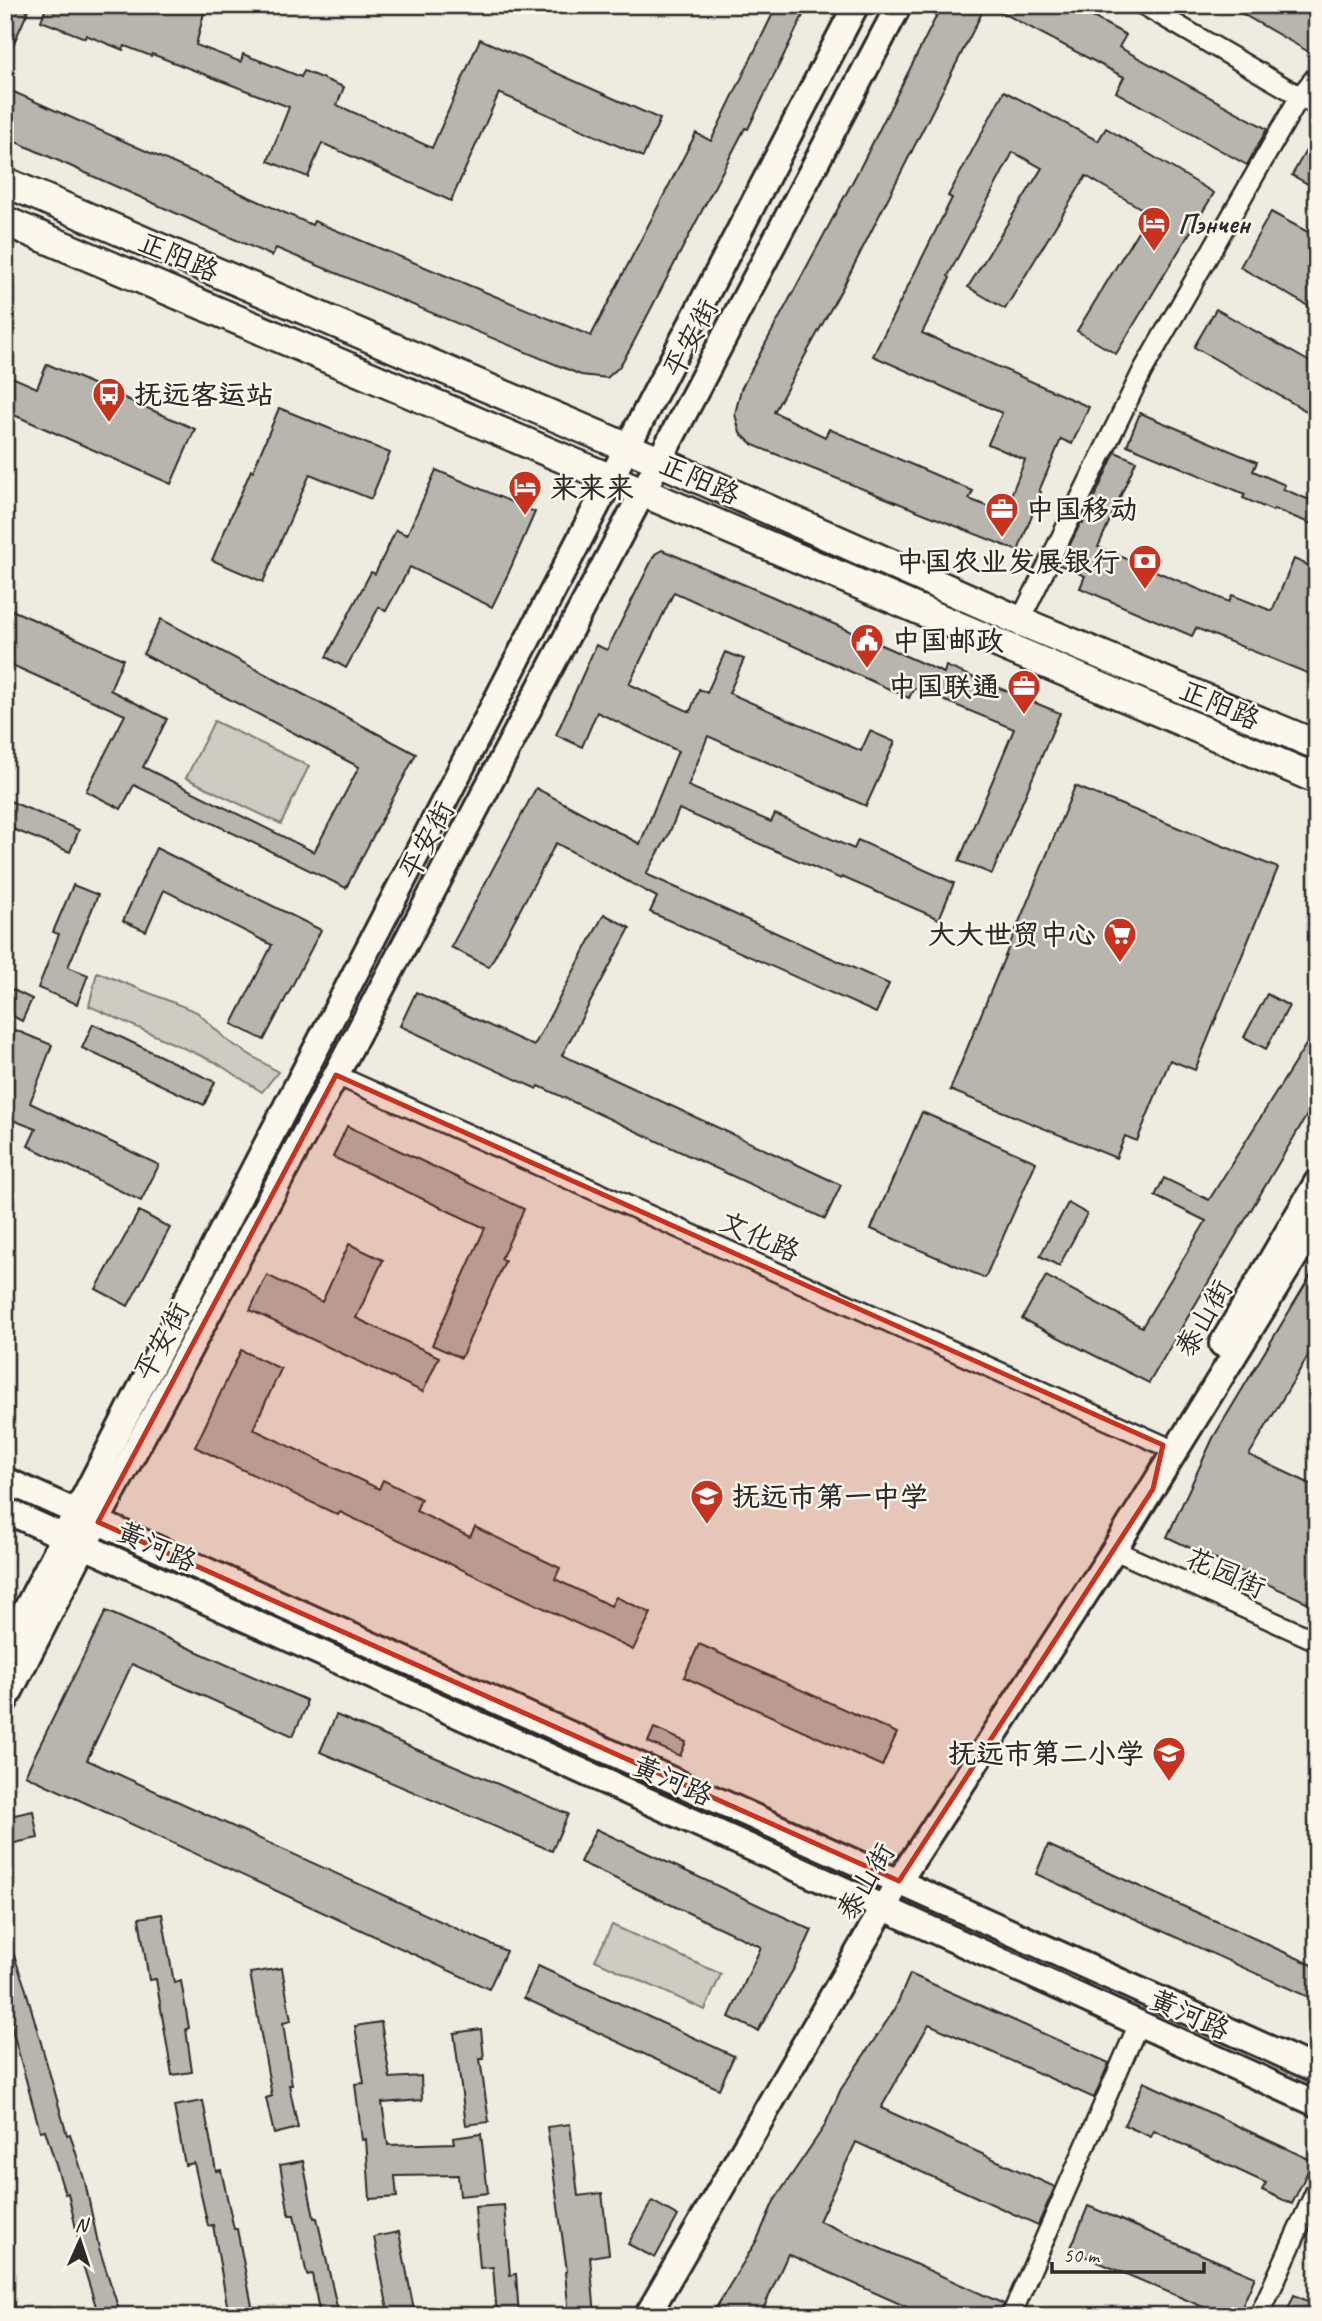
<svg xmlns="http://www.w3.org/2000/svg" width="1322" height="2321" font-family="Caveat,'LXGW WenKai TC',sans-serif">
<rect width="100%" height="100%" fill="#eeebe0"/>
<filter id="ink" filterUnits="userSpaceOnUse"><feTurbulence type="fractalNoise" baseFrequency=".0143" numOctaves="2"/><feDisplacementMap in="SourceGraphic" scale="14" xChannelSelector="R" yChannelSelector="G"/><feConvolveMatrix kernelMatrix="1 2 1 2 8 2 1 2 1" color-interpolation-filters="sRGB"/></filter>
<g filter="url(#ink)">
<g fill="#cecbc2" stroke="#7c7b76" stroke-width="2">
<path d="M214,721L309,766L281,824L186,778Z"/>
<path d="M97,972L197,1012L228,1041L278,1072L262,1092L215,1062L89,1006Z"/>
<path d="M612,1925L721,1974L705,2010L595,1960Z"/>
</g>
<g fill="#b8b5ae" stroke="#2b2b2b" stroke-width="2">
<path d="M5,5H15L28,11L5,63Z"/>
<path d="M47,5H206L196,45L241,62L243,54L301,77L304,71L344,87L337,105L432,148L480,39L660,119L643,157L499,93L451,201L322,143L308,177L268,161L289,107L152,54L151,56L125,46L123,50L86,35L85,38L41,21Z"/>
<path d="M777,5H808L748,129L745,128L630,349L619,367L607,378L581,375L276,248L272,256L5,137V88L312,225L314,221L591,336L696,133L711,141Z"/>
<path d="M942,5H986L845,283L774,412L825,437L829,429L973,491L969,499L1004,513L1025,460L988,444L1002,413L873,356L952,198L948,196L1004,91L1098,141L1106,128L1214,193L1116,354L1077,331L1149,213L1086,176L1005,309L968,287L1042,168L1013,152L948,276L950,278L922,333L1089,407L1072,444L1061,439L1039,491L1041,492L1018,551L753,445L740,433L735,414L741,389L862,164Z"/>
<path d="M988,5H1071L1126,35L1119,47L1267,129L1247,165L1116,92L1124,77Z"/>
<path d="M1227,5H1299L1317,16V38L1309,52Z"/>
<path d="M1317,131V189L1292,175Z"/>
<path d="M1271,212L1317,237V311L1240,267Z"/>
<path d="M1216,309L1317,366V417L1194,347Z"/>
<path d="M47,364L195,429L171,484L5,411V374L37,388Z"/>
<path d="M279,408L390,453L371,499L310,474L263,582L212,560L251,470L253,471Z"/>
<path d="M1140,413L1257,462L1253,471L1285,485L1283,489L1317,503V526L1274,509L1273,511L1243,498L1245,494L1127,445Z"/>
<path d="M1115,452L1136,461L1098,547L1229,602L1232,595L1272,611L1294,559L1317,569V677L1196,628L1192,636L1080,588L1085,576L1060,565L1081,522L1083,523Z"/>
<path d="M436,470L535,512L508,574L492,607L410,567L386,611L379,607L346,668L326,657L371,572L375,574L396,530L407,535Z"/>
<path d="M662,550L771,596L944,673L946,666L1060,713L992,874L959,861L1014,729L914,688L909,698L674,592L629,684L690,712L699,689L707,693L725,652L744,659L729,693L861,751L870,731L895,742L866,806L708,736L688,786L771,822L775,814L854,849L858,840L954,883L939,919L842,877L841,879L679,809L668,836L646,874L889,984L876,1013L650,912L657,897L556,843L489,967L451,947L536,788L640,844L678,751L597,712L582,747L556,735L596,645L607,650L655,554Z"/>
<path d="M5,607L123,659L110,690L167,719L143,767L314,852L359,767L143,654L161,619L416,754L346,888L134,785L121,809L86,791L125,715L5,662Z"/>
<path d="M1075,786L1278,868L1195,1070L1170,1060L1137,1141L1125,1136L1116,1158L950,1090Z"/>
<path d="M5,799L79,830L70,852L5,826Z"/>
<path d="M156,848L321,930L264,1040L232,1024L272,945L164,890L146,931L123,921Z"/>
<path d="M73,885L98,895L68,967L88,975L77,1004L38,988L59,934L53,932Z"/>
<path d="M604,914L630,928L562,1055L841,1185L825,1219L539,1086L537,1089L400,1026L416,992L534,1046Z"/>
<path d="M5,986L32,999L22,1021L5,1012Z"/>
<path d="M1267,994L1289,1006L1266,1049L1244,1037Z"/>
<path d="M93,1024L215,1082L204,1105L82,1048Z"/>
<path d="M1317,1027V1098L1149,1383L1022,1319L1046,1276L1142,1327L1206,1221L1155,1196L1164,1178L1209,1200Z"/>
<path d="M15,1030L52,1045L30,1103L159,1165L141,1201L28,1146L36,1129L5,1117V1055Z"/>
<path d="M922,1112L1036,1162L985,1278L871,1229Z"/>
<path d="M347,1126L524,1209L501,1259L505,1261L461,1358L432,1345L485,1228L333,1157Z"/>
<path d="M1068,1203L1087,1214L1059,1266L1040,1256Z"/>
<path d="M139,1211L170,1228L128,1306L96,1289Z"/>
<path d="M349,1244L383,1260L356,1318L439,1357L423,1392L250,1310L267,1275L322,1302Z"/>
<path d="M1317,1265V1341L1249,1455L1317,1487V1607L1167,1537L1213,1438Z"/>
<path d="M241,1350L281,1369L253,1429L379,1489L383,1480L421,1499L416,1511L470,1537L475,1527L560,1568L555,1579L611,1606L616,1597L651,1613L633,1650L340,1512L338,1515L195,1447Z"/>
<path d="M106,1611L306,1700V1707L293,1736L132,1664L87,1760L506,1951L489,1989L25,1775Z"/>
<path d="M699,1644L897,1733L882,1766L684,1677Z"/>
<path d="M336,1715L568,1814L552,1851L320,1752Z"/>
<path d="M654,1728L686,1742L680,1756L648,1742Z"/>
<path d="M33,1811L38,1838L5,1845V1817Z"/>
<path d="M596,1829L812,1930L797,1963L758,2031L729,2017L761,1947L580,1862Z"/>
<path d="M1048,1845L1317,1967V2001L1036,1874Z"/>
<path d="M162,1914L174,1983L181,1981L189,2028L186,2029L192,2072L172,2075L156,1979L149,1980L139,1918Z"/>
<path d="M8,1938L26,1990L67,2135L70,2134L85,2182L99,2248L121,2316H99L79,2252L81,2251L68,2193L65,2194L45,2130L40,2131L5,2003V1939Z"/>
<path d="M538,1966L734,2056L719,2089L524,1998Z"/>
<path d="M282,1968L291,2021L283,2023L292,2085H289L298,2128L274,2134L266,2098L272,2096L250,1973Z"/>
<path d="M910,1974L1109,2063L1094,2098L929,2024L881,2108L1055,2187L1038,2225L856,2142L819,2221L1004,2304L1000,2316H927L788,2254L760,2316H711L757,2240L774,2201L824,2127L841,2089L895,2009Z"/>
<path d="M381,2022L390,2078L421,2076L422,2100L382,2103L388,2145L454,2143L453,2138L481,2134L488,2193L460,2196L458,2175L395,2176L397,2197L370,2199L366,2139L362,2140L355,2084L364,2083L355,2026Z"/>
<path d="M481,2029L484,2059H480L489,2122L466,2125L454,2033Z"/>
<path d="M1144,2082L1313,2161L1292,2204L1262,2190L1266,2183L1154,2131L1151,2137L1124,2125Z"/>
<path d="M203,2101L216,2171L221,2170L234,2229H237L254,2316H229L213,2225L208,2226L194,2163L185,2165L174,2106Z"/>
<path d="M570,2124L578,2196L602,2193L609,2254L590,2257L595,2316H569L565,2272L567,2271L547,2127Z"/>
<path d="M303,2161L314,2218H317L339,2316H320L312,2274L307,2275L294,2215H289L280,2165Z"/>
<path d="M652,2201L678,2216L655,2258L628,2244Z"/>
<path d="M504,2205L510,2275L516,2274L519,2316H497L493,2267L480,2268L475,2207Z"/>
<path d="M1088,2206L1255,2277L1238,2316H1224L1070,2250Z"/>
<path d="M399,2232L414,2310L389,2315L374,2237Z"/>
<path d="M1294,2295L1317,2305V2316H1285Z"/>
</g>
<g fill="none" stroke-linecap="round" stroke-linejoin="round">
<defs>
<g id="street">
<path d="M1143,5L1317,106"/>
<path d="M1020,621L1143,370L1300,96L1317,75"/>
<path d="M336,1075L1163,1445"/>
<path d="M1114,1550L1317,1641"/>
<path d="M1011,2316L1139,2023"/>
<path d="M1259,2316L1317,2188"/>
</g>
<g id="secondary">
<path d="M1222,1344L1317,1182"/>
<path d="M5,1480L1317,2070"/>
<path d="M5,1510L1317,2104"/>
<path d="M5,1650L856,5"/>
<path d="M5,1701L84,1546L336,1075L899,5"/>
<path d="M647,2316L899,1881L1114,1550L1317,1221"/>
</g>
<g id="primary">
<path d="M5,182L659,461L1020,621L1317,745"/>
<path d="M5,221L1317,779"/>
</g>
</defs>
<use href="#street" stroke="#2b2b2b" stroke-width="23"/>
<use href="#secondary" stroke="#2b2b2b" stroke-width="30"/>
<use href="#primary" stroke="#2b2b2b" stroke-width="33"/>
<use href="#street" stroke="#fbf7ec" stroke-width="18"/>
<use href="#secondary" stroke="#fbf7ec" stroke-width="24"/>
<use href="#primary" stroke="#fbf7ec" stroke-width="28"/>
</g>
</g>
<path fill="#c8321e" fill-opacity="0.2" stroke="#c8321e" stroke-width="5" stroke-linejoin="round" d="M336,1075L1163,1445L1153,1489L899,1881L98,1522Z"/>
<defs>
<symbol id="hotel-pin" viewBox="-11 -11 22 30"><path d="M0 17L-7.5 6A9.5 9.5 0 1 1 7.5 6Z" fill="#c8321e" stroke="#fbf7ec"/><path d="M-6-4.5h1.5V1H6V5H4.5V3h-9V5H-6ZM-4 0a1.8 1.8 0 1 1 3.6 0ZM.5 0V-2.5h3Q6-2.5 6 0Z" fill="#fff"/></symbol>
<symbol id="bus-pin" viewBox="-11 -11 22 30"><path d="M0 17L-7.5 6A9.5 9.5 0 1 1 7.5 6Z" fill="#c8321e" stroke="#fbf7ec"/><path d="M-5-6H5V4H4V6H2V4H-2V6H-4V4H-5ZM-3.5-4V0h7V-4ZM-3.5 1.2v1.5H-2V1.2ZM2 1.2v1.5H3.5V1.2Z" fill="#fff"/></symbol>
<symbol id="office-pin" viewBox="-11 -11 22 30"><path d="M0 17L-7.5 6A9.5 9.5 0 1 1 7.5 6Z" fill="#c8321e" stroke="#fbf7ec"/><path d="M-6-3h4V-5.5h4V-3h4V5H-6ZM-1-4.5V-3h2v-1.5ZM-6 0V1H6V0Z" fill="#fff"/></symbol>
<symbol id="bank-pin" viewBox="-11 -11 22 30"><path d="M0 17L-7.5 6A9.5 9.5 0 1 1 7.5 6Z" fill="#c8321e" stroke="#fbf7ec"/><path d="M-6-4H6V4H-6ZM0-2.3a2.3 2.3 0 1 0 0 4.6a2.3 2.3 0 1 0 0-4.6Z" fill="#fff"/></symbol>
<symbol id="civic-pin" viewBox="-11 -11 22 30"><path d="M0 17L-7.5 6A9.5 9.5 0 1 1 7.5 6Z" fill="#c8321e" stroke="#fbf7ec"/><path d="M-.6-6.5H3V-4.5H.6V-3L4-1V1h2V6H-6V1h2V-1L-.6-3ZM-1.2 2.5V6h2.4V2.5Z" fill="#fff"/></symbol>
<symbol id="supermarket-pin" viewBox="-11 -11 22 30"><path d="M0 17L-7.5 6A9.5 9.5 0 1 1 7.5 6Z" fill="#c8321e" stroke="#fbf7ec"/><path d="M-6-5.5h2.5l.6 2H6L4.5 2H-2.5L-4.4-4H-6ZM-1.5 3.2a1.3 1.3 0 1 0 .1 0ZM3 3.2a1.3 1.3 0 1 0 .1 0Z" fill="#fff"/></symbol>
<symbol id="school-pin" viewBox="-11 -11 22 30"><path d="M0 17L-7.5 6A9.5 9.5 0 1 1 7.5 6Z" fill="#c8321e" stroke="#fbf7ec"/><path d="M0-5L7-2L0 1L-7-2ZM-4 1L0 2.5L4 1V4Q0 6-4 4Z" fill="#fff"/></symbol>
</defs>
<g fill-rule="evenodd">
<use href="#hotel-pin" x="1135" y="204" width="38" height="52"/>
<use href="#bus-pin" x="90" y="375" width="38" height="52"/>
<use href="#hotel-pin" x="506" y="468" width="38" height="52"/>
<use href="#office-pin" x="983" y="490" width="38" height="52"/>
<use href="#bank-pin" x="1126" y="542" width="38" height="52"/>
<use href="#civic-pin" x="848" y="621" width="38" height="52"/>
<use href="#office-pin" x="1005" y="667" width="38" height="52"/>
<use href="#supermarket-pin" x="1101" y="915" width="38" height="52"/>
<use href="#school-pin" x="688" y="1477" width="38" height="52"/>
<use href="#school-pin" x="1150" y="1734" width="38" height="52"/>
</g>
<g text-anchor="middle" stroke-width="5" stroke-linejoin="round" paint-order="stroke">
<g font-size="28" font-weight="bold" fill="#2b2b2b" stroke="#fbf7ec" text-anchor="start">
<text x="1178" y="233">Пэнчен</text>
<text x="134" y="404">抚远客运站</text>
<text x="550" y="497">来来来</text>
<text x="1026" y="519">中国移动</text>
<text x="1120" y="571" text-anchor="end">中国农业发展银行</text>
<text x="892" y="650">中国邮政</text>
<text x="1000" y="696" text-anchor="end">中国联通</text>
<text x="1096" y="944" text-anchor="end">大大世贸中心</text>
<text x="732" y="1506">抚远市第一中学</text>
<text x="1144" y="1763" text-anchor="end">抚远市第二小学</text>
</g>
<g font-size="28" fill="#2b2b2b" stroke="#fbf7ec">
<text transform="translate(179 256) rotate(23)" y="10">正阳路</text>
<text transform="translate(690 338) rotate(-62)" y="10">平安街</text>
<text transform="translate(700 479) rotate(24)" y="10">正阳路</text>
<text transform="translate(1220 704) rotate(23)" y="10">正阳路</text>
<text transform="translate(426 840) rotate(-62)" y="10">平安街</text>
<text transform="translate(760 1236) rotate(24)" y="10">文化路</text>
<text transform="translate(1203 1318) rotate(-60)" y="10">泰山街</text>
<text transform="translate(161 1341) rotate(-62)" y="10">平安街</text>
<text transform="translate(157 1546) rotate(24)" y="10">黄河路</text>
<text transform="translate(1226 1572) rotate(24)" y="10">花园街</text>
<text transform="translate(673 1780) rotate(24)" y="10">黄河路</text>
<text transform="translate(865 1881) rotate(-59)" y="10">泰山街</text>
<text transform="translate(1190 2014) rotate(24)" y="10">黄河路</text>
</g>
</g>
<rect width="1322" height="2321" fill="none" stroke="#fbf7ec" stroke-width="28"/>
<rect x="14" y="14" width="1294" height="2293" fill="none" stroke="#2b2b2b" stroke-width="2.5" filter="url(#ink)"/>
<g transform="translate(80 2241) rotate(3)" stroke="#fbf7ec" stroke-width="5" paint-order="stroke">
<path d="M0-5L12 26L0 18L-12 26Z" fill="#2b2b2b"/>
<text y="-10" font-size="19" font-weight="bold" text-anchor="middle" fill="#2b2b2b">N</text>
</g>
<path d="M1052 2262v10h152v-10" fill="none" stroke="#2b2b2b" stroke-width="3.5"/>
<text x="1063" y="2262" font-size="21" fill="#2b2b2b" stroke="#fbf7ec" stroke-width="5" paint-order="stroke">50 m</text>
</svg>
